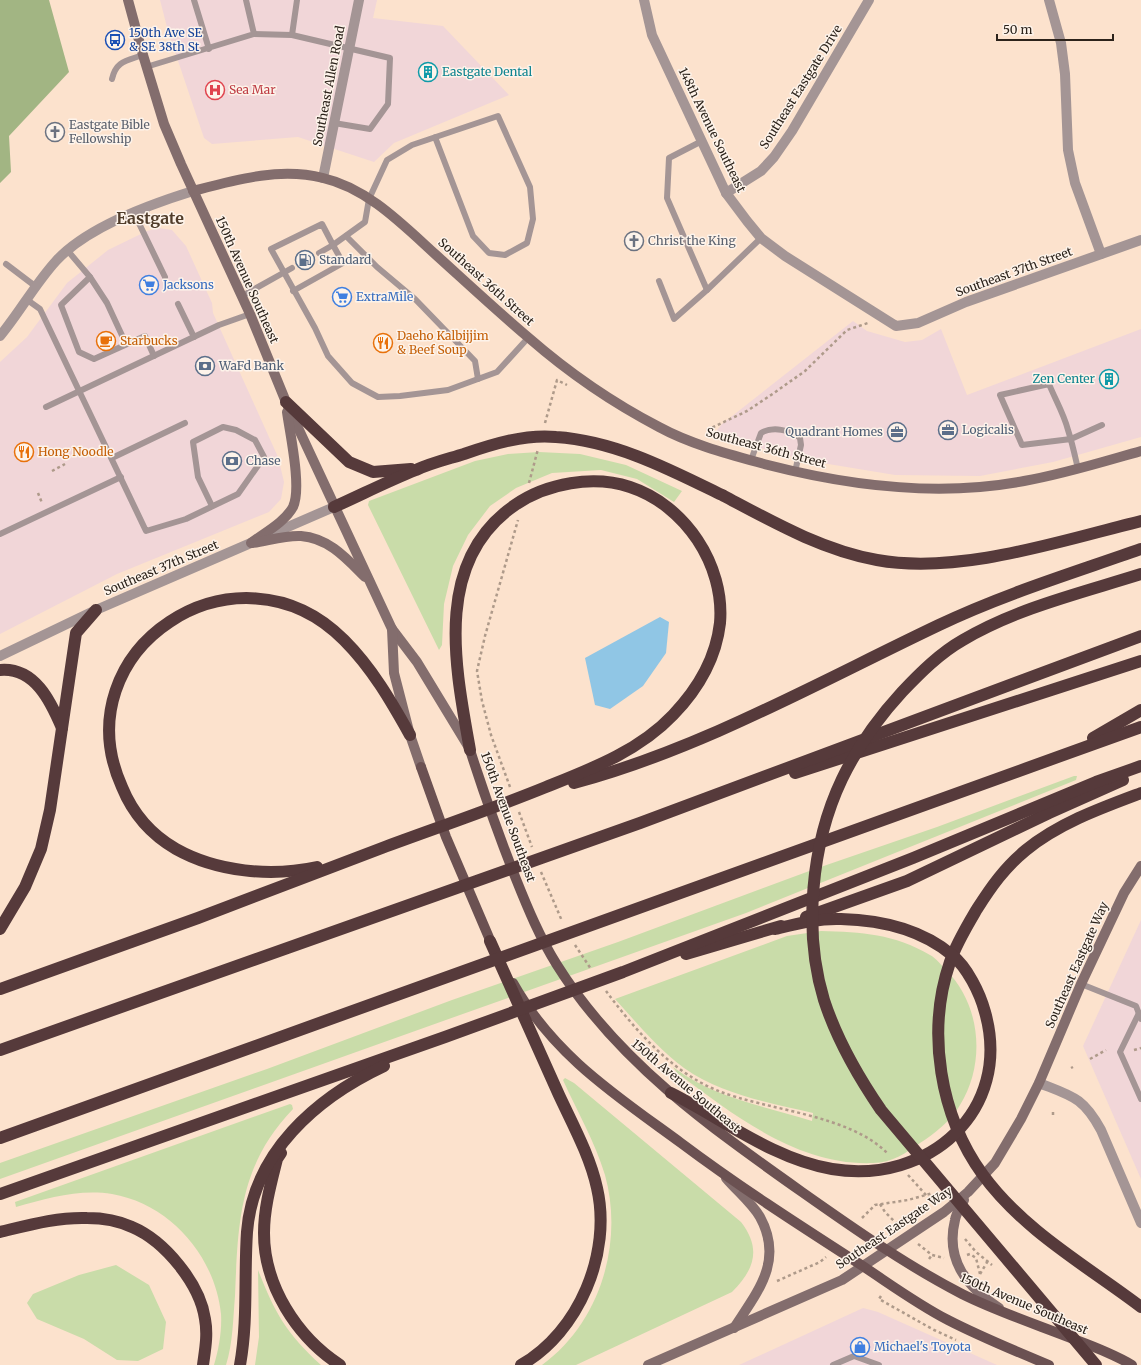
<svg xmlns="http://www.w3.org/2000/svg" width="1141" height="1365" font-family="Merriweather,serif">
<rect width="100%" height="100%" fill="#fce2cd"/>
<g fill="#f1d6d8">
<path d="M160,0H377L373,18L443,26L509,95L394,143L374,162L298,137L212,144L204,138L168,31Z"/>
<path d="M159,228L172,230L186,246L212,303L213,313L278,457L284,482L281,499L269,512L117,574L0,634V362L27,337L67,283L108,250L147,231Z"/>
<path d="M853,321L867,331L905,342L922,340L941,329L967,395L1141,329V437L1053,462L980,476L895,475L804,460L713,435L722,424Z"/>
<path d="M1141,920V1179L1083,1046Z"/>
<path d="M863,1308L878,1312L997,1365H739Z"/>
</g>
<g fill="#c9dca9">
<path d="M539,452L580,454L626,465L682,491L674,502L637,479L601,470L552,473L516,488L490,506L468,535L453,566L444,604L442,645L439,650L368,505L369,501L475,461L508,454Z"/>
<path d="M1074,776H1077L1076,780L746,913L0,1179V1163L267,1069L452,1000L618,942L812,870L937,827Z"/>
<path d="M821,931C862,932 894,934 930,955C936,958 941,965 946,970C981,1005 986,1063 960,1105C952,1120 934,1134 920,1143C906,1153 892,1163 873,1163C798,1166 734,1115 677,1073L673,1067C714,1098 764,1106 812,1121L813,1113C769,1103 721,1094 684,1068C658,1049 637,1023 615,999L787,936Z"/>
<path d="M565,1078L574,1083L741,1222C762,1249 754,1270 732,1292L576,1365H542C600,1323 624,1243 605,1175C595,1142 577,1111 563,1080Z"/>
<path d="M290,1104L292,1105L293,1109C239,1165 238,1223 235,1296C233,1319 233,1343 226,1365H214C219,1349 222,1330 221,1314C215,1256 170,1204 112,1194C79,1189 48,1198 16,1207L15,1202Z"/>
<path d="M116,1265L149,1285L166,1322L163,1349L138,1361L117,1360L84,1339L37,1319L27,1303L33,1294L79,1275Z"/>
<path d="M258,1270C275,1313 286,1333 321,1365H255L259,1337Z"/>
</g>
<path fill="#a2b583" d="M0,0H49L69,72L9,136L11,172L0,183Z"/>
<path fill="#90c6e5" d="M660,617L669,622L666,653L643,686L610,709L595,705L585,658Z"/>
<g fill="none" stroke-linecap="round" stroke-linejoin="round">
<g stroke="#ae9a8a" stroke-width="2.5" stroke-dasharray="3 3" stroke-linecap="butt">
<path d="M545,423L557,380L567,385"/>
<path d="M707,430L747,411L774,393L805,371L847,330L868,323"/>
<path d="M52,471L65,464"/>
<path d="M529,483L538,449"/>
<path d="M38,493L42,503"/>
<path d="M510,787L491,735L482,701L477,671L485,636L518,520"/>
<path d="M519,812L532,847"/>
<path d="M541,872L562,921"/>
<path d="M575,945L591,969"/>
<path d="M606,991C635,1030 671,1071 716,1090C767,1111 850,1114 888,1154"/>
<path d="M1134,1050L1141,1048"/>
<path d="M1090,1059L1106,1050"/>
<path d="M1071,1068L1073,1067"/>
<path d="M1053,1112V1118"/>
<path d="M908,1175L934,1204"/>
<path d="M880,1204L885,1212L900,1227"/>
<path d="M862,1218L875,1205L908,1200L933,1193"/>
<path d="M965,1239L976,1252L992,1265"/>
<path d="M918,1244L932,1255L944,1258"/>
<path d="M967,1255L970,1254L976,1258L980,1274"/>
<path d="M929,1259L932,1255"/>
<path d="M980,1274L989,1259"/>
<path d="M777,1281L820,1262L826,1257"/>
<path d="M881,1296L879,1299L934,1330L956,1340"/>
</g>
<g stroke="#a49595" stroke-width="6">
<path d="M194,0L209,49"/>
<path d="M254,34L292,35L390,58L388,104L370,129L334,123"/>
<path d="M292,35L297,0"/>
<path d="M146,67L254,34L246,0"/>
<path d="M112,79C116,61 126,61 143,55"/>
<path d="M702,141L669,158L667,198L707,290L761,238"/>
<path d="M134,213L165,277"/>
<path d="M346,236L377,267L415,299L475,361L478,379"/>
<path d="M68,251L90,277L107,303L126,344"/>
<path d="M319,253L333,245L322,224L271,249L315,328L328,356L352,383L378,397L400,396L448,390L497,372L528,338"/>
<path d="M6,264L35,286"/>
<path d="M90,277L61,305L79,352L94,359L145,336L154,356"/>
<path d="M659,281L674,319L707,290"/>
<path d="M293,291L343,263L333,245L365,222L369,199L387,160L412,145L498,116L530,187L533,219L527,243L505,255L489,253L473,236L435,137"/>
<path d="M242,296L292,268"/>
<path d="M26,299L40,309L146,531L186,519L238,494L264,457L255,440L236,430L223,427L193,442L198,477L212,506"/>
<path d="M178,304L194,337"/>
<path d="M46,407L219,325L250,314"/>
<path d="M112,458L185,423"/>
<path d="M751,460L761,433C773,426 790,430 800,438L801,445L795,472"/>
<path d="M1078,469C1075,456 1072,442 1068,430C1064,414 1055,399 1049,384L1000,395L1022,445L1071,439L1102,425"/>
<path d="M0,534L121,477"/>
<path d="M1081,984L1136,1006L1141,1019"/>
<path d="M1139,1013L1120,1052L1141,1099"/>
<path d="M833,1365L854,1356L879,1365"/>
</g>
<g stroke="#a49595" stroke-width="10">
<path d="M644,0L652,35L726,193L747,221L761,238L785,256L896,326L918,323L966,302L1141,240"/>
<path d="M1049,0L1061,43L1065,74L1068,150L1075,183L1101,254"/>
<path d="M726,193L761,171L774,157L792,131L869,0"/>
<path d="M0,336C20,312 35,284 56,261C86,228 151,204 193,191"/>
<path d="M1039,1083C1072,1096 1083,1097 1101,1130L1141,1223"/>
</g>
<g stroke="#a49595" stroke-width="10">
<path d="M323,178L359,0"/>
<path d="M0,656L96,610L334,507"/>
</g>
<g stroke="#836d6d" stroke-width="10">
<path d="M128,0L143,55L164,124L181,164L250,314L286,402L392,629L417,662L468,746"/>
<path d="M193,191C235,180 279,167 323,178C367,188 402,224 435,254C466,282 497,311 529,338C568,372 613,403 659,427C692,445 732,455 768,465C850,486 940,497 1024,481C1064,474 1102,462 1141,451"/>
<path d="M251,543C264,533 285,522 293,507C302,488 290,434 287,412"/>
<path d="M252,543C267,541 286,535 301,536C329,538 347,559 365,577"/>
<path d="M392,629L394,673L410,735L421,767"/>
<path d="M726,1178C736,1190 752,1203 760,1217C784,1261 758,1291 734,1328"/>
<path d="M964,1200C961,1206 956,1213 955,1220C945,1260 967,1287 999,1308"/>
<path d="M648,1365L842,1280L944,1212L968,1192L995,1163L1021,1119L1039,1083L1081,984L1124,893L1141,866"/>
</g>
<g stroke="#6b5152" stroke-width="10">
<path d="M470,750C484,794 499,836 516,879C528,909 540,938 557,965C617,1061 710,1127 802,1192C853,1228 906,1265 962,1294C998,1312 1038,1325 1076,1340C1095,1347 1115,1355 1132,1365"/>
<path d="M421,767L446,837L493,947"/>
<path d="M513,983C554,1056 617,1096 681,1143C737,1185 796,1223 855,1261C886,1281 915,1303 948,1320C981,1337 1015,1351 1049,1365"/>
</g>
<g stroke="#563a3b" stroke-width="12">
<path d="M286,402L349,462L373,472L411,469"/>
<path d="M334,507C361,495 388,481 416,470C431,463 448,459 464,454C493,444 525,434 556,437C616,441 671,470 724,496C773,522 822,550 877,560C959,575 1060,541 1141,521"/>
<path d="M0,670C35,667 51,702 62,728"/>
<path d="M1093,738L1141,710"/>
<path d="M795,773L1141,661"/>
<path d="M574,783C701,749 819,682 939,625C1004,594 1073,573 1141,549"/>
<path d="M1141,793C1101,808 1059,823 1026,850C1005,867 991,887 977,909C967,926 956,944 950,962C926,1032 940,1116 983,1175C1024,1231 1087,1266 1141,1307"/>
<path d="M317,867C271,877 217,872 176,849C150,834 133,814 122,787C60,649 238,533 344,640C372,668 391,701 410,735"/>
<path d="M806,917L907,881L1049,813L1123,780"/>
<path d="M0,929L25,887L41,849L50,810L76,633L96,610"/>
<path d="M490,941C513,993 536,1044 559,1095C573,1125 590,1156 597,1188C612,1253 579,1332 521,1365"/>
<path d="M686,954L781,926"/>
<path d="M0,989C66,965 132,942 198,918C260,895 320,871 382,848C436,828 492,809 546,787C591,769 639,751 673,715C697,690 716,658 720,623C725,565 685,505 630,487C593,475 547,483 515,505C433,561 455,666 470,750"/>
<path d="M0,1050L640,823L1141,636"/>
<path d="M671,1093C723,1119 773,1159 832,1169C928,1185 1013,1111 985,1012C980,993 967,967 952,955C921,929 880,920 841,919C819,918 796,924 775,929"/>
<path d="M0,1138L1141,727"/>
<path d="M281,1153L277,1159C271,1183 264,1208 264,1233C264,1286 297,1337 340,1365"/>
<path d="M0,1194L445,1037L623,972L913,858L1096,782L1141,766"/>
<path d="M0,1232C29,1225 57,1217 87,1218C102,1218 119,1221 132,1227C165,1241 200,1284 205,1319C208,1335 205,1350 203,1365"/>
<path d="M240,1365C248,1321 244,1277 247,1232C253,1153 316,1098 384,1066"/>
<path d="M1096,1365L881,1110C857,1075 837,1040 824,1000C803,931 811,844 842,779C858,746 878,718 902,692C920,673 940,653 963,640C1017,608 1081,593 1141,574"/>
</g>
</g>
<defs>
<symbol id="bus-ring" viewBox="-11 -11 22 22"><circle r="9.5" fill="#fdf3ea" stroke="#1a4fb4" stroke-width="1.5"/><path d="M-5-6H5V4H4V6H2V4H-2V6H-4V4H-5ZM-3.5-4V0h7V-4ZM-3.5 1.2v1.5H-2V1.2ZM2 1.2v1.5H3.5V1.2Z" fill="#1a4fb4"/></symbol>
<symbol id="building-ring" viewBox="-11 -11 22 22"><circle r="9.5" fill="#fdf3ea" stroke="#0f9aa8" stroke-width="1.5"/><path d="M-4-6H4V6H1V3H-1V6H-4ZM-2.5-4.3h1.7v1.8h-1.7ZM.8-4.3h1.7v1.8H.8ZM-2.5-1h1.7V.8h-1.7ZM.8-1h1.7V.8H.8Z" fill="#0f9aa8"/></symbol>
<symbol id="hospital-ring" viewBox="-11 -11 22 22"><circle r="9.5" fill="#fdf3ea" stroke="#e0444e" stroke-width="1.5"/><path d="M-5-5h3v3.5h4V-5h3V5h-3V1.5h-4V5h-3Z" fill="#e0444e"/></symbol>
<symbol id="church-ring" viewBox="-11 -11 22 22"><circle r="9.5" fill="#fdf3ea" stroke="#6b7280" stroke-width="1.5"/><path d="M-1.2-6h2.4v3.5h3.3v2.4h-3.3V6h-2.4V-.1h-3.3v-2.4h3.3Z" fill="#6b7280"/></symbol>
<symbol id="fuel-ring" viewBox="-11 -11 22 22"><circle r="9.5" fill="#fdf3ea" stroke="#5c6f8a" stroke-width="1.5"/><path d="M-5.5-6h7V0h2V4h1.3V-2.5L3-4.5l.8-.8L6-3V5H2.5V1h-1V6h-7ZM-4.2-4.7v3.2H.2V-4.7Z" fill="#5c6f8a"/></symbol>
<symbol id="supermarket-ring" viewBox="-11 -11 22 22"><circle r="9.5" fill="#fdf3ea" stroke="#3f7fe0" stroke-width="1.5"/><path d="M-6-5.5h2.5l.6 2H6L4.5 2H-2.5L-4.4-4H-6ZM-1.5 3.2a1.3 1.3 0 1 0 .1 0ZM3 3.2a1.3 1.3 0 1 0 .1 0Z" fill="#3f7fe0"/></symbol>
<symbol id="cafe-ring" viewBox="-11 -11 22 22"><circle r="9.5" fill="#fdf3ea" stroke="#e8710a" stroke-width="1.5"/><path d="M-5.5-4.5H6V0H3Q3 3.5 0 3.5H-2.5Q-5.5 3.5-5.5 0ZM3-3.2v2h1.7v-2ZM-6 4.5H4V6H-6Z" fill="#e8710a"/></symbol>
<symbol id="restaurant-ring" viewBox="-11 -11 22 22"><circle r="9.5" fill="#fdf3ea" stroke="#e8710a" stroke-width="1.5"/><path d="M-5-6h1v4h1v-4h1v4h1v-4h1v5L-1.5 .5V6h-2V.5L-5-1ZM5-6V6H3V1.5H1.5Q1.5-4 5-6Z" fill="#e8710a"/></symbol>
<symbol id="bank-ring" viewBox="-11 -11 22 22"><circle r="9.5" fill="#fdf3ea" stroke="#5c6f8a" stroke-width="1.5"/><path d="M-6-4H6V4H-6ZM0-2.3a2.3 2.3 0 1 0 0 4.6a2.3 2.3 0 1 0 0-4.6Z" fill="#5c6f8a"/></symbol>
<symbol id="office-ring" viewBox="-11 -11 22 22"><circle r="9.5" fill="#fdf3ea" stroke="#5c6f8a" stroke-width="1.5"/><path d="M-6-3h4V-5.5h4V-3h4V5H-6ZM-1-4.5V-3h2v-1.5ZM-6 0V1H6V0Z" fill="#5c6f8a"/></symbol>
<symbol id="shop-ring" viewBox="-11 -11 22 22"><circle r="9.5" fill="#fdf3ea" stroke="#3f7fe0" stroke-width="1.5"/><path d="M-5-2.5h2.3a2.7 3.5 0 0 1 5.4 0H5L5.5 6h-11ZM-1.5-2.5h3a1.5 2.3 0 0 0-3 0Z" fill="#3f7fe0"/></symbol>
</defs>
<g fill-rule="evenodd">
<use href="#bus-ring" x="104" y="29" width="22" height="22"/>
<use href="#building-ring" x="417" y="61" width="22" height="22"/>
<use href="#hospital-ring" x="204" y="79" width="22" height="22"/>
<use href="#church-ring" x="44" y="121" width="22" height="22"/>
<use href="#church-ring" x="623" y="230" width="22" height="22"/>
<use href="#fuel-ring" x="294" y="249" width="22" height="22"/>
<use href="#supermarket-ring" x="138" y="274" width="22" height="22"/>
<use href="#supermarket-ring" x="331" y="286" width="22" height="22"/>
<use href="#cafe-ring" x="95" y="330" width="22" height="22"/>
<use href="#restaurant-ring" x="372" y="332" width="22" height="22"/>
<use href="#bank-ring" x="194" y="355" width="22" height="22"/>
<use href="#building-ring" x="1098" y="368" width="22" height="22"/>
<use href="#office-ring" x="937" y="419" width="22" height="22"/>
<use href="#office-ring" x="886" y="421" width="22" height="22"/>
<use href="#restaurant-ring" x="13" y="441" width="22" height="22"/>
<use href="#bank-ring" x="221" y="450" width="22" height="22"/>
<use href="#shop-ring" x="849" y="1336" width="22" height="22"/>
</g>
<g text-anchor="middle" stroke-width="3" stroke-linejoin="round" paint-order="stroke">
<g font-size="12" fill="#164399" stroke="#fdf3ea" text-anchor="start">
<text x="129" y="37">150th Ave SE<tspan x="129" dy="14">&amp; SE 38th St</tspan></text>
</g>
<g font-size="12" fill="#0d838f" stroke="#fdf3ea" text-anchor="start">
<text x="442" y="76">Eastgate Dental</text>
<text x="1095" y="383" text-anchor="end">Zen Center</text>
</g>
<g font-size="12" fill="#2c231b" stroke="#fdf3ea">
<text transform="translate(329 86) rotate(-79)" y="4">Southeast Allen Road</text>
<text transform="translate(801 87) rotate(-58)" y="4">Southeast Eastgate Drive</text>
<text transform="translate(712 130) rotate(64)" y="4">148th Avenue Southeast</text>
<text transform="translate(1014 272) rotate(-20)" y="4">Southeast 37th Street</text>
<text transform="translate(247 280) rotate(66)" y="4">150th Avenue Southeast</text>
<text transform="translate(486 282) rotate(42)" y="4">Southeast 36th Street</text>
<text transform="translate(766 448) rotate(15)" y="4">Southeast 36th Street</text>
<text transform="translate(161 568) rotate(-23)" y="4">Southeast 37th Street</text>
<text transform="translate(508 817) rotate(70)" y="4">150th Avenue Southeast</text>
<text transform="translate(1077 965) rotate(-66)" y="4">Southeast Eastgate Way</text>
<text transform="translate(686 1086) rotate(40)" y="4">150th Avenue Southeast</text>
<text transform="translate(894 1228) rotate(-34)" y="4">Southeast Eastgate Way</text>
<text transform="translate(1024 1304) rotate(23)" y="4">150th Avenue Southeast</text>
</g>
<g font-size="12" fill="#be3a42" stroke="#fdf3ea" text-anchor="start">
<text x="229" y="94">Sea Mar</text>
</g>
<g font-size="12" fill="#5b616d" stroke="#fdf3ea" text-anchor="start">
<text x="69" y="129">Eastgate Bible<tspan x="69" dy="14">Fellowship</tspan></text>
<text x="648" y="245">Christ the King</text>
</g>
<g font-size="12" fill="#4e5e75" stroke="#fdf3ea" text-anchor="start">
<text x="319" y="264">Standard</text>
<text x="219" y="370">WaFd Bank</text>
<text x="962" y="434">Logicalis</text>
<text x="883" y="436" text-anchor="end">Quadrant Homes</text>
<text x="246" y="465">Chase</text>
</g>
<g font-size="12" fill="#366cbe" stroke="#fdf3ea" text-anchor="start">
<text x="163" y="289">Jacksons</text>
<text x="356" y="301">ExtraMile</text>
<text x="874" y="1351">Michael's Toyota</text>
</g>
<g font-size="12" fill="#c56008" stroke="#fdf3ea" text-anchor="start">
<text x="397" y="340">Daeho Kalbijjim<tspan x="397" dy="14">&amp; Beef Soup</tspan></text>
<text x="120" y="345">Starbucks</text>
<text x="38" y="456">Hong Noodle</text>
</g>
<g font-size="16" font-weight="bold" fill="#513d2b" stroke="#fdf3ea">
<text x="150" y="224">Eastgate</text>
</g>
</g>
<path d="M997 34v6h116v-6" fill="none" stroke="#2c231b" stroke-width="2"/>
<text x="1003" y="34" font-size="12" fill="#2c231b" stroke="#fdf3ea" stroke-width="3" paint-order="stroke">50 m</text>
</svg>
